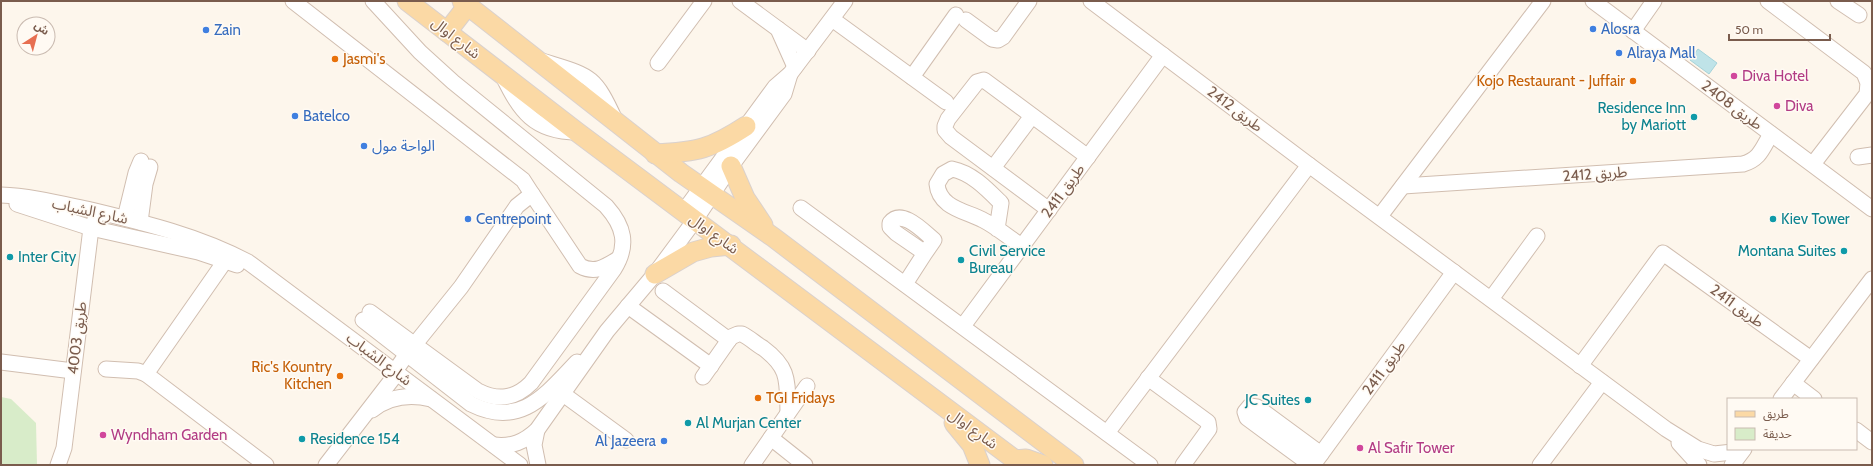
<svg xmlns="http://www.w3.org/2000/svg" width="1873" height="466" font-family="Cabin,'Noto Sans Arabic',sans-serif">
<rect width="100%" height="100%" fill="#fdf6ec"/>
<path fill="#d8ecc9" d="M1,397L11,399L36,423L37,465H1Z"/>
<path fill="#bfe3e8" stroke="#a5d3da" d="M1698,49L1717,63L1709,74L1690,60Z"/>
<g fill="none" stroke-linecap="round" stroke-linejoin="round">
<defs>
<g id="minor">
<path d="M293,1L523,180L532,194"/>
<path d="M740,1L808,51"/>
<path d="M1091,1L1309,165L1666,429L1698,449L1714,454L1742,451"/>
<path d="M1593,1L1872,209"/>
<path d="M1768,1L1864,73L1868,83L1867,94L1813,164"/>
<path d="M1838,1L1859,15"/>
<path d="M832,19L946,102"/>
<path d="M966,20L992,39L998,40L1003,37L1029,1"/>
<path d="M778,29L795,67"/>
<path d="M1633,31L1654,1"/>
<path d="M542,61C590,76 594,74 615,120"/>
<path d="M658,63L704,1"/>
<path d="M503,76C520,111 534,132 577,132"/>
<path d="M912,77L956,15"/>
<path d="M1858,157L1872,155"/>
<path d="M993,168L1032,116"/>
<path d="M1403,186L1743,164C1760,159 1762,149 1771,134"/>
<path d="M1,195C31,196 62,204 91,210C145,223 199,236 248,262L520,465"/>
<path d="M17,204L91,228L198,252L237,265"/>
<path d="M801,208L1150,465"/>
<path d="M1049,210L951,137L945,130V126L948,119L977,82L984,80L1088,157"/>
<path d="M684,211L775,87L790,74L845,1"/>
<path d="M1380,216L1543,1"/>
<path d="M125,218L136,173L141,161"/>
<path d="M140,222L145,184L150,167"/>
<path d="M997,229L1001,203C987,189 972,173 952,169L943,174L937,184C939,208 966,211 983,220C997,227 1009,238 1022,246"/>
<path d="M905,284L925,253L896,233L890,227V223C902,208 923,231 934,240L925,253"/>
<path d="M663,291L729,340"/>
<path d="M1491,299L1537,236"/>
<path d="M628,306L711,366"/>
<path d="M370,312L478,391C498,401 515,399 531,383L614,269C629,245 624,226 606,206L453,82L420,52L373,1"/>
<path d="M363,320L471,404C521,429 546,394 577,362"/>
<path d="M963,326L1163,55"/>
<path d="M1,362L73,371"/>
<path d="M1580,366L1663,253L1811,359"/>
<path d="M106,369L138,371L146,374L266,465"/>
<path d="M395,371L407,354L461,287L517,206L532,194L580,266C595,274 605,267 618,259"/>
<path d="M146,374L225,261"/>
<path d="M703,377L731,337L738,334H742C750,338 756,344 763,348C790,368 787,381 788,412"/>
<path d="M1148,378L1208,422L1209,429L1183,465"/>
<path d="M1793,383L1814,399"/>
<path d="M563,394L626,440"/>
<path d="M1781,399L1872,279"/>
<path d="M372,410C390,396 410,394 431,399"/>
<path d="M537,430L534,445L538,465"/>
<path d="M1856,430L1872,442"/>
<path d="M1107,433L1309,165"/>
<path d="M771,438L805,465"/>
<path d="M1679,443L1699,465"/>
<path d="M494,445C512,447 524,442 537,430L607,331L655,274L695,220L731,166L784,94L790,74"/>
<path d="M58,465L64,448L91,228L95,220"/>
<path d="M326,465L397,373"/>
<path d="M752,465L807,386"/>
<path d="M1311,465L1247,418L1245,412L1250,406L1257,407L1321,454"/>
<path d="M1313,465L1454,272"/>
<path d="M1540,465L1602,382"/>
<path d="M1732,465L1744,449"/>
</g>
<g id="major">
<path d="M407,1L577,132L1022,465"/>
<path d="M462,1L681,173L773,237L1074,465"/>
<path d="M447,32L468,5"/>
<path d="M655,154C697,152 711,149 746,126"/>
<path d="M731,166L745,198L763,225"/>
<path d="M655,274L693,252L711,247L731,245"/>
<path d="M954,423L972,445L980,465"/>
<path d="M1015,460L1026,459L1043,465"/>
</g>
</defs>
<use href="#minor" stroke="#d1beb0" stroke-width="17"/>
<use href="#major" stroke="#dad1cd" stroke-width="21"/>
<use href="#minor" stroke="#fff" stroke-width="15"/>
<use href="#major" stroke="#fbd9a5" stroke-width="19"/>
</g>
<g fill="#3f7fe0" stroke="#fffaf3" stroke-width="1.5">
<circle cx="1593" cy="29" r="4"/>
<circle cx="206" cy="30" r="4"/>
<circle cx="1619" cy="53" r="4"/>
<circle cx="295" cy="116" r="4"/>
<circle cx="364" cy="146" r="4"/>
<circle cx="468" cy="219" r="4"/>
<circle cx="664" cy="441" r="4"/>
</g>
<g fill="#e8710a" stroke="#fffaf3" stroke-width="1.5">
<circle cx="335" cy="59" r="4"/>
<circle cx="1633" cy="81" r="4"/>
<circle cx="340" cy="376" r="4"/>
<circle cx="758" cy="398" r="4"/>
</g>
<g fill="#d1479c" stroke="#fffaf3" stroke-width="1.5">
<circle cx="1734" cy="76" r="4"/>
<circle cx="1777" cy="106" r="4"/>
<circle cx="103" cy="435" r="4"/>
<circle cx="1360" cy="448" r="4"/>
</g>
<g fill="#0f9aa8" stroke="#fffaf3" stroke-width="1.5">
<circle cx="1694" cy="117" r="4"/>
<circle cx="1773" cy="219" r="4"/>
<circle cx="1844" cy="251" r="4"/>
<circle cx="10" cy="257" r="4"/>
<circle cx="961" cy="260" r="4"/>
<circle cx="1308" cy="400" r="4"/>
<circle cx="688" cy="423" r="4"/>
<circle cx="302" cy="439" r="4"/>
</g>
<g text-anchor="middle" stroke-width="3" stroke-linejoin="round" paint-order="stroke">
<g font-size="15" fill="#366cbe" stroke="#fffaf3" text-anchor="start">
<text x="1601" y="34">Alosra</text>
<text x="214" y="35">Zain</text>
<text x="1627" y="58">Alraya Mall</text>
<text x="303" y="121">Batelco</text>
<text x="372" y="151">الواحة مول</text>
<text x="476" y="224">Centrepoint</text>
<text x="656" y="446" text-anchor="end">Al Jazeera</text>
</g>
<g font-size="15" fill="#7a5c4d" stroke="#fffaf3">
<text transform="translate(456 38) rotate(38)" y="5">شارع اوال</text>
<text transform="translate(1732 105) rotate(37)" y="5">طريق 2408</text>
<text transform="translate(1235 109) rotate(37)" y="5">طريق 2412</text>
<text transform="translate(1595 174) rotate(-4)" y="5">طريق 2412</text>
<text transform="translate(1063 191) rotate(-54)" y="5">طريق 2411</text>
<text transform="translate(90 211) rotate(12)" y="5">شارع الشباب</text>
<text transform="translate(714 234) rotate(36)" y="5">شارع اوال</text>
<text transform="translate(1737 306) rotate(36)" y="5">طريق 2411</text>
<text transform="translate(77 338) rotate(-83)" y="5">طريق 4003</text>
<text transform="translate(379 359) rotate(37)" y="5">شارع الشباب</text>
<text transform="translate(1384 368) rotate(-54)" y="5">طريق 2411</text>
<text transform="translate(973 429) rotate(36)" y="5">شارع اوال</text>
</g>
<g font-size="15" fill="#c56008" stroke="#fffaf3" text-anchor="start">
<text x="343" y="64">Jasmi's</text>
<text x="1625" y="86" text-anchor="end">Kojo Restaurant - Juffair</text>
<text x="332" y="372" text-anchor="end">Ric's Kountry<tspan x="332" dy="17">Kitchen</tspan></text>
<text x="766" y="403">TGI Fridays</text>
</g>
<g font-size="15" fill="#b23c85" stroke="#fffaf3" text-anchor="start">
<text x="1742" y="81">Diva Hotel</text>
<text x="1785" y="111">Diva</text>
<text x="111" y="440">Wyndham Garden</text>
<text x="1368" y="453">Al Safir Tower</text>
</g>
<g font-size="15" fill="#0d838f" stroke="#fffaf3" text-anchor="start">
<text x="1686" y="113" text-anchor="end">Residence Inn<tspan x="1686" dy="17">by Mariott</tspan></text>
<text x="1781" y="224">Kiev Tower</text>
<text x="969" y="256">Civil Service<tspan x="969" dy="17">Bureau</tspan></text>
<text x="1836" y="256" text-anchor="end">Montana Suites</text>
<text x="18" y="262">Inter City</text>
<text x="1300" y="405" text-anchor="end">JC Suites</text>
<text x="696" y="428">Al Murjan Center</text>
<text x="310" y="444">Residence 154</text>
</g>
</g>
<rect width="1873" height="466" fill="none" stroke="#7a5c4d" stroke-width="4"/>
<rect x="1727" y="398" width="130" height="52" fill="#fffaf3" stroke="#cabbb1"/>
<rect x="1735" y="411" width="20" height="6" fill="#fbd9a5" stroke="#cabbb1"/>
<text x="1763" y="418" font-size="12" fill="#7a5c4d">طريق</text>
<rect x="1735" y="428" width="20" height="12" fill="#d8ecc9" stroke="#cabbb1"/>
<text x="1763" y="438" font-size="12" fill="#7a5c4d">حديقة</text>
<g transform="translate(36 36) rotate(36)"><circle r="19" fill="#fffaf3" stroke="#cabbb1"/>
<path d="M0-3L7 15L0 10L-7 15Z" fill="#e76f51"/>
<text y="-6" font-size="11" font-weight="bold" text-anchor="middle" fill="#7a5c4d">ش</text>
</g>
<path d="M1729 34v6h101v-6" fill="none" stroke="#7a5c4d" stroke-width="2"/>
<text x="1735" y="34" font-size="12" fill="#7a5c4d" stroke="#fffaf3" stroke-width="3" paint-order="stroke">50 m</text>
</svg>
